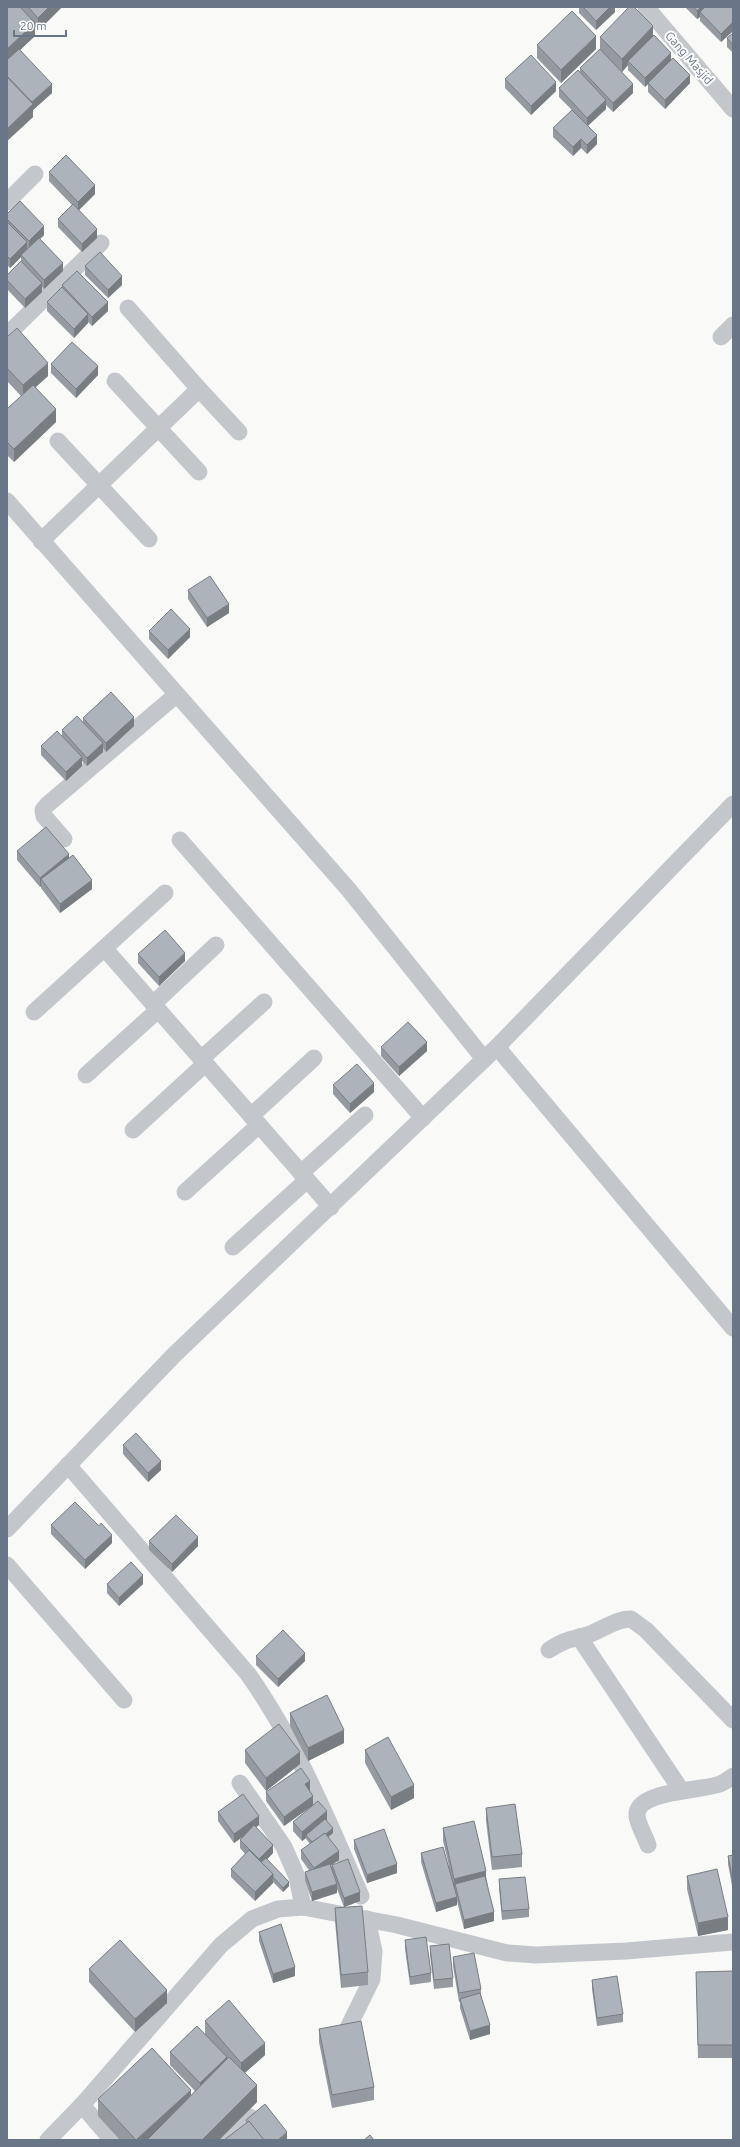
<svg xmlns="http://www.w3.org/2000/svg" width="740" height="2147" font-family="Ubuntu,sans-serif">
<rect width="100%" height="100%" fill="#f9faf8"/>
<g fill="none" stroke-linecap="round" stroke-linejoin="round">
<g stroke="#c3c7cb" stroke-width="17">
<path d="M646,7L733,109"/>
<path d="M7,202L35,174"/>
<path d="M7,335L101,243"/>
<path d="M721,337L733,325"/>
<path d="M115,381L199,472"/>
<path d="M199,389L239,432"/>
<path d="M58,441L149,539"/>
<path d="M7,501L349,890L484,1059"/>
<path d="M41,541L199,389L128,308"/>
<path d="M64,839L44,816L43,810L47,805L176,695"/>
<path d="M180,840L423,1118"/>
<path d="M105,949L331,1207"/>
<path d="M153,1004L216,945"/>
<path d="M34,1012L165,893"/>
<path d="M497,1047L733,1328"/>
<path d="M201,1059L264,1002"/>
<path d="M86,1075L158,1010"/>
<path d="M251,1116L314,1058"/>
<path d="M133,1130L205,1064"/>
<path d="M301,1173L365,1115"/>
<path d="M185,1192L259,1125"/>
<path d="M233,1247L307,1180"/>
<path d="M68,1465L248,1674C296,1742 328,1820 361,1896"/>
<path d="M7,1529L174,1355L497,1047L733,804"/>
<path d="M7,1565L124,1700"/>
<path d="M579,1637L681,1790"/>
<path d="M549,1650C567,1638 572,1640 590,1634C603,1629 616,1619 631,1619L646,1630L733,1720"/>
<path d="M240,1783L284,1847L297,1877L303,1907"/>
<path d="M648,1845C645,1836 638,1825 637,1816C635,1790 703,1791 720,1784C725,1782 729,1779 733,1776"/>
<path d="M346,2032L372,1979L374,1951L367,1919"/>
<path d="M82,2105L112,2140"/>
<path d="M48,2140L82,2105L221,1945L252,1919L278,1909L303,1907L397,1925L507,1953L536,1955L626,1951L733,1942"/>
<path d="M225,2140L250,2117"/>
</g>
</g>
<g fill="#949aa0">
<path d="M7,7H62L38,31L35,27V36L20,50L52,93L33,110V117L7,141Z"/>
<path d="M579,7H615V12L596,30L579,13Z"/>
<path d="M685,7H733V31L721,42L700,21V17L697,19Z"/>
<path d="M733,33V53L727,47V38Z"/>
<path d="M653,36L671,60L690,83L665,109L648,92V84L645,87L628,70V65L622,72L613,64L633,93L613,112L606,105V109L588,126L597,144L587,154L581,148L573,156L553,137V128L572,110L559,97V88L580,72V68L600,49V37Z"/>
<path d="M537,45L596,49L561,83L537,58Z"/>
<path d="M505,79L556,91L531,115L505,88Z"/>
<path d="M49,172L95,194L79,210L97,238L82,252L58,227V219L72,205L49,181Z"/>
<path d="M7,214L44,235L40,239L63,271L44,289L42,287V292L25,308L7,289V275L21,261V257L10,268L7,265Z"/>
<path d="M85,266L122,285L108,298L85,275Z"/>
<path d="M62,285L108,311L92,326L88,322V323L74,338L47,311V302L62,288Z"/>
<path d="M7,337L48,376L36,387L56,422L14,462L7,455V409L21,396L7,381Z"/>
<path d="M51,364L98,375L76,398L51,373Z"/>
<path d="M188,590L229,613L207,627L188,599Z"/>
<path d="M149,631L190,637L168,659L149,639Z"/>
<path d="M83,718L134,726L106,752L103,748V752L87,766L82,761V766L66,781L41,755V746L62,735V730L83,722Z"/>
<path d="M17,851L69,858L92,889L60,913L41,888V886L40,887L17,860Z"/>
<path d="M138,954L185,961L159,986L138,963Z"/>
<path d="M381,1047L427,1051L399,1076L381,1056Z"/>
<path d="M333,1085L374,1092L350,1113L333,1094Z"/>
<path d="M123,1445L161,1470L148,1482L123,1454Z"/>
<path d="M51,1525L99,1526L112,1543L85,1569L51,1534Z"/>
<path d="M149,1541L198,1546L172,1572L149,1550Z"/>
<path d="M107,1584H143L119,1606L107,1593Z"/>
<path d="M256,1656L305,1661L278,1687L256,1665Z"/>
<path d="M290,1713L344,1743L308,1761L290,1726Z"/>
<path d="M245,1750L300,1764L266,1791L245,1763Z"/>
<path d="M365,1750L414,1798L391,1810L365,1763Z"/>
<path d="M309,1790L313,1804L327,1820H326L333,1833L328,1837L339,1860L331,1865L332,1867V1865L360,1901L344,1907L337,1889V1893L312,1901L305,1880V1872L309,1870L301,1859V1850L310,1844L306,1839V1838L302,1841L293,1831V1822L312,1806L284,1826L266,1801V1792L310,1790Z"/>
<path d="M486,1808L522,1854V1867L492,1870L486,1821Z"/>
<path d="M218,1812L259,1825L256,1827L273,1853L267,1859L289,1886L283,1892L273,1882V1883L255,1901L231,1877V1869L245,1854L240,1848V1840L244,1836L234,1843L218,1821Z"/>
<path d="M443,1828L486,1876L494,1921L464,1929L457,1901V1905L436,1912L421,1862V1853L449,1866L443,1841Z"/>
<path d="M354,1840L397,1873L367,1883L354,1849Z"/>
<path d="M733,1855V1891L728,1864V1856Z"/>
<path d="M687,1876L728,1930L698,1936L687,1889Z"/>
<path d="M499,1879L529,1909V1917L502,1920L499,1888Z"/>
<path d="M335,1908L368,1972V1985L341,1988L335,1921Z"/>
<path d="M259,1932L295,1976L273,1983L259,1941Z"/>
<path d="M405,1940L431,1973V1982L410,1985L405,1949Z"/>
<path d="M430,1946L453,1978V1987L434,1989L430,1955Z"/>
<path d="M453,1957L481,1989V1996L490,2034L470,2040L460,2008V2002H459L453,1966Z"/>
<path d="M89,1969L167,2003L135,2032L89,1982Z"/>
<path d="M733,1971V2058H698L696,1972Z"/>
<path d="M592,1980L623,2014V2022L597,2026L592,1989Z"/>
<path d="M205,2021L265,2055L245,2073L257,2102L219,2140H120L98,2116V2099L191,2096L195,2091L170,2065V2052L205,2034Z"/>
<path d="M319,2029L374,2087V2100L332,2108L319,2042Z"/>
</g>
<g fill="#787d82">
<path d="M49,7H62L38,31V18Z"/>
<path d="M610,7H615V12L596,30V21Z"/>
<path d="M701,7H710L700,12V17L697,19V11Z"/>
<path d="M733,22V31L721,42V34Z"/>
<path d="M35,23V36L7,62V49Z"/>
<path d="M653,26V38L628,61V65L622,72V59Z"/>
<path d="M596,36V49L561,83V70Z"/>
<path d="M671,53V62L645,87V78Z"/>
<path d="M690,75V83L665,109V100Z"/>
<path d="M556,82V91L531,115V106Z"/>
<path d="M52,84V93L33,110V117L7,141V129L32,102Z"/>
<path d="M633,84V93L613,112V103Z"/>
<path d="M606,100V109L587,126V118Z"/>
<path d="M597,135V144L587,154V145Z"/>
<path d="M581,139V148L573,156V147Z"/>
<path d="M95,185V194L78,211V202Z"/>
<path d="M44,226V235L29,250V241Z"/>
<path d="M97,229V238L82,252V244Z"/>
<path d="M27,242V251L21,255V257L10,268V259Z"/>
<path d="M63,263V271L44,289V280Z"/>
<path d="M122,276V285L108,298V290Z"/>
<path d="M42,283V292L25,308V299Z"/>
<path d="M108,302V311L92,326V317Z"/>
<path d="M88,314V323L74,338V329Z"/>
<path d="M48,363V376L23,398V385Z"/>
<path d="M98,366V375L76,398V389Z"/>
<path d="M56,409V422L14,462V449Z"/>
<path d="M229,604V613L207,627V618Z"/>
<path d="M190,629V637L168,659V650Z"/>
<path d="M134,717V726L106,752V743Z"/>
<path d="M103,743V752L87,766V758Z"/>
<path d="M82,757V766L66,781V772Z"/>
<path d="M69,854V862L41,879V886L40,887V878Z"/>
<path d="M92,880V889L60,913V904Z"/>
<path d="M185,953V961L159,986V977Z"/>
<path d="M427,1042V1051L399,1076V1067Z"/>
<path d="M374,1083V1092L350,1113V1104Z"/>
<path d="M161,1461V1470L148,1482V1473Z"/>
<path d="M112,1535V1543L85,1569V1560Z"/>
<path d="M198,1537V1546L172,1572V1564Z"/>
<path d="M143,1575V1584L119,1606V1598Z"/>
<path d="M305,1653V1661L278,1687V1679Z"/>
<path d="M344,1730V1743L308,1761V1748Z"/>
<path d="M300,1752V1764L266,1791V1778Z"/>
<path d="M310,1781V1790L305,1793V1784Z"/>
<path d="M414,1785V1798L391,1810V1797Z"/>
<path d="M313,1796V1805L284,1826V1817Z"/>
<path d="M327,1811V1820L308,1837L306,1835V1838L302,1841V1832Z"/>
<path d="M259,1816V1825L234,1843V1834Z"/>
<path d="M333,1828V1833L314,1849V1844Z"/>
<path d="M273,1845V1853L259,1868V1859Z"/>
<path d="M339,1851V1860L314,1877V1868Z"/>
<path d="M397,1864V1873L367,1883V1875Z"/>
<path d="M486,1871V1884H455V1891H454V1879Z"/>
<path d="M273,1874V1883L255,1901V1892Z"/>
<path d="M289,1882V1886L283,1892V1888Z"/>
<path d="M337,1884V1893L312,1901V1892Z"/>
<path d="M360,1892V1901L344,1907V1898Z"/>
<path d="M457,1897V1905L436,1912V1903Z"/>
<path d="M494,1912V1921L464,1929V1920Z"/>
<path d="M728,1917V1930L698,1936V1923Z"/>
<path d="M295,1967V1976L273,1983V1974Z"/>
<path d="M167,1990V2003L135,2032V2019Z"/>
<path d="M490,2025V2034L470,2040V2031Z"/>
<path d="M265,2043V2055L241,2076V2063Z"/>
<path d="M227,2057V2070L200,2096V2083Z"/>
<path d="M257,2085V2102L219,2140H202Z"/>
<path d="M191,2090V2106L148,2139V2140H136Z"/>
<path d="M287,2132V2140H278Z"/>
</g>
<g fill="#acb3ba" stroke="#787d82">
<path d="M7,7H20L35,23L7,49Z"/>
<path d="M28,7H49L38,18Z"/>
<path d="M583,7H610L596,21Z"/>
<path d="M629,7H634L653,26L622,59L600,37Z"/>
<path d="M694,7H701L697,11Z"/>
<path d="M705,7H733V22L721,34L700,12Z"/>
<path d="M572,11L596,36L561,70L537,45Z"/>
<path d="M733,33V45L727,38Z"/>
<path d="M654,35L671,53L645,78L628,61Z"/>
<path d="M19,49L52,84L32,102L7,76V60Z"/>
<path d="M600,49L633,84L613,103L580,68Z"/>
<path d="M531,55L556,82L531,106L505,79Z"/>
<path d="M673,58L690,75L665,100L648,83Z"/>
<path d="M578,70L606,100L587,118L559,88Z"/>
<path d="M7,77L33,104L7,129Z"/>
<path d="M572,110L597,135L587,145L581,139L573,147L553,128Z"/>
<path d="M66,155L95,185L78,202L49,172Z"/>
<path d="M20,201L44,226L29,241L7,219V214Z"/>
<path d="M73,204L97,229L82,244L58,219Z"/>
<path d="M7,222L27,242L10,259L7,256Z"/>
<path d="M39,238L63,263L44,280L21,255Z"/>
<path d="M100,252L122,276L108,290L85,266Z"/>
<path d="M21,261L42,283L25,299L7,280V275Z"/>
<path d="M77,271L108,302L92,317L62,285Z"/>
<path d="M62,287L88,314L74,329L47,302Z"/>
<path d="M17,328L48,363L23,385L7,368V337Z"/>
<path d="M72,342L98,366L76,389L51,364Z"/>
<path d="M33,385L56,409L14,449L7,442V409Z"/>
<path d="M210,576L229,604L207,618L188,590Z"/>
<path d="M171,609L190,629L168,650L149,631Z"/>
<path d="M111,692L134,717L106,743L83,718Z"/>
<path d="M77,716L103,743L87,758L62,730Z"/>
<path d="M57,731L82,757L66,772L41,746Z"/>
<path d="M46,827L69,854L40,878L17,851Z"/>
<path d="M73,855L92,880L60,904L41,879Z"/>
<path d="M165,930L185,953L159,977L138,954Z"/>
<path d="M408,1022L427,1042L399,1067L381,1047Z"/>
<path d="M357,1064L374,1083L350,1104L333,1085Z"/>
<path d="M136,1433L161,1461L148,1473L123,1445Z"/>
<path d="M75,1502L99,1526L101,1523L112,1535L85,1560L51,1525Z"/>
<path d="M176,1515L198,1537L172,1564L149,1541Z"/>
<path d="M131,1562L143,1575L119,1598L107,1584Z"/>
<path d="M283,1630L305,1653L278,1679L256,1656Z"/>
<path d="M327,1695L344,1730L308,1748L290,1713Z"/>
<path d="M279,1724L300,1752L266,1778L245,1750Z"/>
<path d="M388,1737L414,1785L391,1797L365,1750Z"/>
<path d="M301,1768L310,1781L305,1784L313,1796L284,1817L266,1792Z"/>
<path d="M243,1794L259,1816L234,1834L218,1812Z"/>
<path d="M318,1801L327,1811L302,1832L293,1822Z"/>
<path d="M515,1804L522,1854L492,1857L486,1808Z"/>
<path d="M325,1819L333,1828L326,1834L325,1833L312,1842L306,1835Z"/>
<path d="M474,1821L486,1871L454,1879L443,1828Z"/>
<path d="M254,1825L273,1845L259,1859L240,1840Z"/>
<path d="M384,1829L397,1864L367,1875L354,1840Z"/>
<path d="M325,1833L339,1851L314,1868L301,1850Z"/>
<path d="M443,1847L457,1897L436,1903L421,1853Z"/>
<path d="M249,1850L273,1874L255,1892L231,1869Z"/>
<path d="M733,1855V1882L728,1856Z"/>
<path d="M266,1858L289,1882L283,1888L273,1877V1874L261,1862Z"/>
<path d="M348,1859L360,1892L344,1898L332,1865Z"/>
<path d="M330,1864L337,1884L312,1892L305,1872Z"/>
<path d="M717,1869L728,1917L698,1923L687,1876Z"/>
<path d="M485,1876L494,1912L464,1920L455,1884Z"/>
<path d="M525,1877L529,1909L502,1911L499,1879Z"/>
<path d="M362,1906L368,1972L341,1975L335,1908Z"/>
<path d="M281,1924L295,1967L273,1974L259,1932Z"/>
<path d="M426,1937L431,1973L410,1977L405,1940Z"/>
<path d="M120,1940L167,1990L135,2019L89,1969Z"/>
<path d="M449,1944L453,1978L434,1980L430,1946Z"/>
<path d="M474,1953L481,1989L459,1993L453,1957Z"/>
<path d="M733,1971V2045H698L696,1972Z"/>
<path d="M617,1976L623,2014L597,2018L592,1980Z"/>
<path d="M480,1993L490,2025L470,2031L460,1999Z"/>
<path d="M229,2000L265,2043L241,2063L205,2021Z"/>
<path d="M361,2021L374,2087L332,2095L319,2029Z"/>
<path d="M197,2026L227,2057L200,2083L170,2052Z"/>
<path d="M152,2048L191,2090L136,2140L98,2099Z"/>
<path d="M229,2057L257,2085L202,2140H149L148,2139Z"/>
<path d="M265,2104L287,2132L278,2140H264L249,2121L247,2122L246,2120Z"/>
<path d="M249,2121L264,2140H224Z"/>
<path d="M370,2135L374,2140H364Z"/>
</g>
<g text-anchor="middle" stroke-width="4" stroke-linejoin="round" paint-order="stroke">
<g font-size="12" fill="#697688" stroke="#fff">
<text transform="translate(689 58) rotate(49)" y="4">Gang Masjid</text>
</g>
</g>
<rect width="740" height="2147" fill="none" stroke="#697688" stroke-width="16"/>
<path d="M14 30v6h52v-6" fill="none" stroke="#697688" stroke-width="2"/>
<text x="20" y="30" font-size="12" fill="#697688" stroke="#ffffff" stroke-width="3" paint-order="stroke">20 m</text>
</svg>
